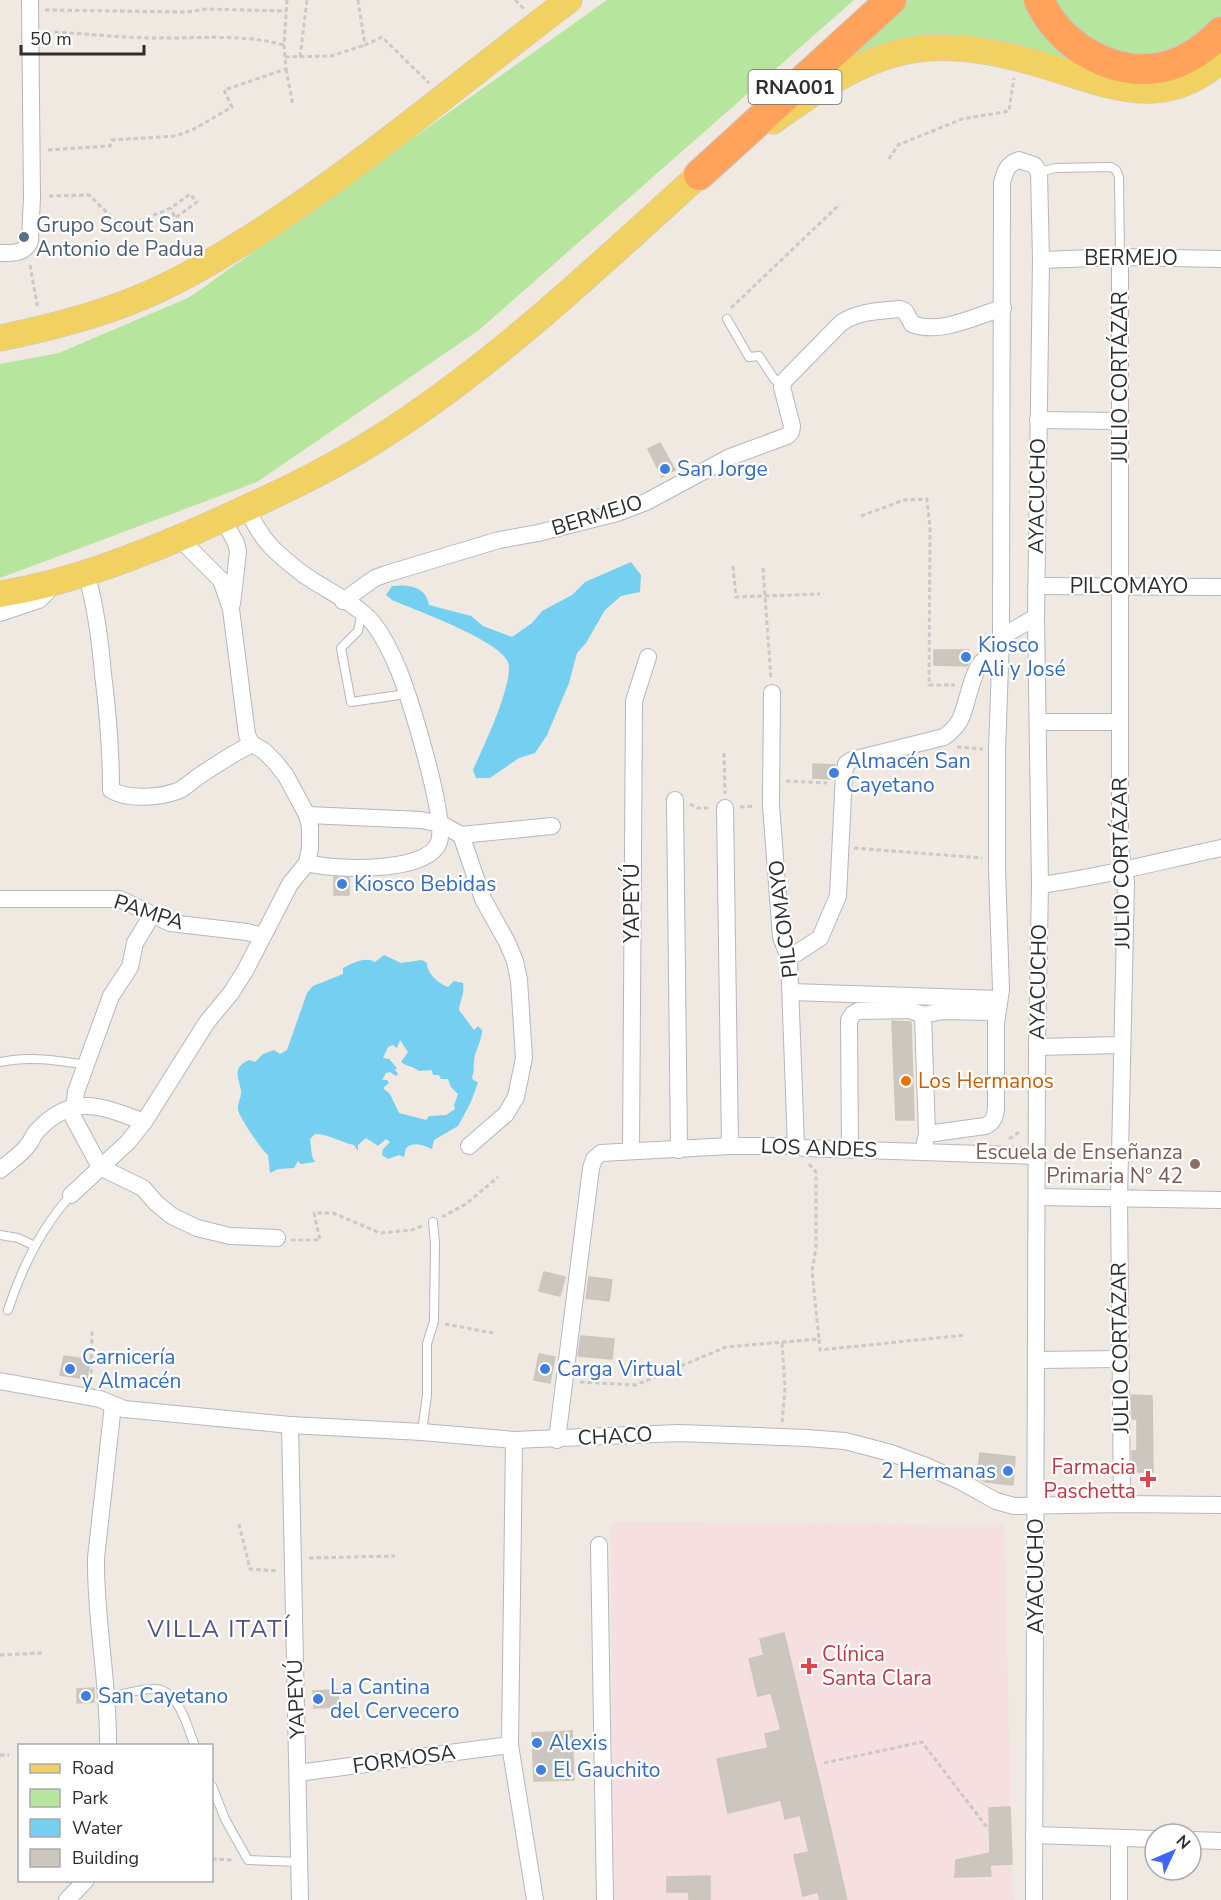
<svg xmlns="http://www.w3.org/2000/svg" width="1221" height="1900" font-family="'Nunito Sans',sans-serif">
<rect width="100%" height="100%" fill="#efe9e1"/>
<path fill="#f5dfe0" d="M611,1522L1004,1525L1013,1900H613Z"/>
<g fill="#b6e59e">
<path d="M607,0H854L479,330L257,482L0,578V364L59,353L190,297Z"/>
<path d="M903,0H1028L1154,84L998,47L834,73Z"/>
<path d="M1047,0H1221V15L1210,28L1153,61L1094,49Z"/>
</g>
<g fill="#75cff0" fill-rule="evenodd">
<path d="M631,562L641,575L640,592L621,596L605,610L586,643L577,653L569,683L547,735L535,753L519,758L490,778H476L473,770C482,750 515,681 508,662C499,640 415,610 392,600L386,595L392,586C408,584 426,586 429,605L471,616L483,626L512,637L532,623L542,611L572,595L585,582Z"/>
<path d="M384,955L401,963L422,960L427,963C427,974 439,984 448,987L454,981L463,983C465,994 460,1000 459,1010L474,1030L478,1026L482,1030C482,1041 475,1050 474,1061C473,1068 475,1070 472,1077L473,1080L478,1082L471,1102L458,1126L434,1140L432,1149C423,1145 414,1141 406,1148L404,1157L399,1155L388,1159L382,1155L383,1149L390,1142L386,1139L378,1146L366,1138L358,1145V1151L354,1145C340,1142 329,1134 315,1134L310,1139L312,1156L315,1162L301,1164L298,1161L294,1168L278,1169L270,1173L268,1155C262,1150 239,1118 238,1109C237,1103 242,1097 241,1091C239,1077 231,1068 249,1060L255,1062L263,1054L274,1050L280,1054L287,1050L307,993L313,986L343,974V968C353,963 365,956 375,962ZM400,1040L408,1052L401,1062C407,1067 413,1066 419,1071L432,1070L433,1075H439L441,1079H448L451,1087L458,1094L454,1105L455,1109L446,1115L429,1116L426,1120L399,1113L390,1094L383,1088L389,1083L387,1080H382L386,1073L390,1072L396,1076L398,1074L395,1070L397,1068L389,1059L383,1058L388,1047L393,1045L397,1048Z"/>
</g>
<g fill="#cbc7bf" stroke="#cbc5ba" stroke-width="1.5">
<path d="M660,443L675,470L662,477L648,449Z"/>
<path d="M934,650H969V662L967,666L934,665Z"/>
<path d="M813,764L835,765L833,779L813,778Z"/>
<path d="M334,877L349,878V895H334Z"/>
<path d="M892,1021L911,1022L914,1120H896Z"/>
<path d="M544,1272L565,1277L560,1296L539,1291Z"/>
<path d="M589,1277L612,1280L609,1301L586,1298Z"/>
<path d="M581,1336L614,1339L612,1359L578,1356Z"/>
<path d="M539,1354L555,1357L550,1383L534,1380Z"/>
<path d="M64,1356L90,1360L87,1379L60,1375Z"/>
<path d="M1131,1395L1152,1396L1153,1472H1132V1451H1137V1419H1132Z"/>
<path d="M980,1453L1015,1457L1013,1485L986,1482L977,1478Z"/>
<path d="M784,1633L826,1809L847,1900H820L818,1892L803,1896L794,1855L809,1852L800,1815L785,1819L781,1800L728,1813L717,1759L768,1748L765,1734L781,1730L771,1693L758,1696L749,1659L764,1655L760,1639Z"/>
<path d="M94,1688V1702L77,1703V1689Z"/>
<path d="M338,1690L339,1707L314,1708L313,1691Z"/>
<path d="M572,1731L574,1780L534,1781L532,1733Z"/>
<path d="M1010,1807L1012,1864L990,1865L991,1876L955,1877L956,1860L990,1853L989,1808Z"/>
<path d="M710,1876V1900H689V1892H667V1877Z"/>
</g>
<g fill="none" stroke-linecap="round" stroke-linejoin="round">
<defs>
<g id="service">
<path d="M1039,172L1056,168L1111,167L1116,170L1119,177L1120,257"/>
<path d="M727,319L749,357L759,356L775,380L784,381"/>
<path d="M362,612L358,631L341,648L351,702L406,694"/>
<path d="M0,1062C29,1056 57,1060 86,1065"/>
<path d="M0,1235L18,1238L35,1246"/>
<path d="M8,1310C22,1267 41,1228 71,1195"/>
<path d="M422,1432L427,1395V1344L434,1321L435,1243L433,1222"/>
<path d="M106,1698C121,1695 138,1689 153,1689C179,1688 187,1727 195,1746"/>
<path d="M212,1786L225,1819L248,1860L299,1862"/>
</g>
<g id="minor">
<path d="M0,253C12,253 25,254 30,241L32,197L30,0"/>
<path d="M1120,257V847L1126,882L1119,1199L1122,1504"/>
<path d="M1041,260L1120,257L1221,259"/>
<path d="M1038,420L1120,421"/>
<path d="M246,509C253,520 259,533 268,543C276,553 289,563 299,571C319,587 357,603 373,623C384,637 392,654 399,671C410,699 447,818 439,842C428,874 333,870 307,863"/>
<path d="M223,519L236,543L238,552L232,604"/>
<path d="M179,538L221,580L231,609L247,735L252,744"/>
<path d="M1036,586L1221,587"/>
<path d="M343,601L375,578L386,574L499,540L538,533L617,513L646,502L730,457L787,436L791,432L792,426L782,387L784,381L841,323C859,311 879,311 900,309L905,311L912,324C941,335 975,316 1003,308"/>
<path d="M0,613L39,600L56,583"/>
<path d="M1001,637L1036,617"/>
<path d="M772,693L771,805L781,937L789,958L796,1146"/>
<path d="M1038,722H1119"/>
<path d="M675,800L679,1150"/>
<path d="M725,808L730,1146"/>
<path d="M307,815L421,820L441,824L461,835L552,826"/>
<path d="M461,835L483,899L507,942L515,961L519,980L524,1058L516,1097L506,1114L469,1146"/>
<path d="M1040,885C1101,877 1161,861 1221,848"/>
<path d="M0,899H120L170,923L247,932L262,936"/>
<path d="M152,915L135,943L130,967L111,996L76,1092L73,1117L100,1167L143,1188L156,1203L172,1216L197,1228L230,1236L277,1238"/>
<path d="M789,958L820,938L838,896L844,774L846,764L852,760L944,737C951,732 956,727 960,720C967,707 973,663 986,659C990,657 996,659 1000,659"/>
<path d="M791,992L999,999"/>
<path d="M923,1015L927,1134"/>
<path d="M1037,1047L1121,1045"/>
<path d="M850,1149L849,1020L853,1014L858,1011L910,1010L923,1015L943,1011L997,1012"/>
<path d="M631,1151L634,701L648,657"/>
<path d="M923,1151L927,1134L985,1126C993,1123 995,1117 996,1109V1023L1001,990L997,868V750L1001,637L1002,183C1005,171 1007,164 1019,160L1034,165L1039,172L1041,260L1036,617L1040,885L1037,1047L1034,1900"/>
<path d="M0,1170C9,1162 21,1155 28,1145C32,1141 33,1134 38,1130C73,1093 102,1106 144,1122"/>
<path d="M71,1195L128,1142L144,1122L207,1022L231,993L245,971L290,884L307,863L310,848V826L307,815L286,776L276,763L264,751L252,744C234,753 217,764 199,776C193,780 187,786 180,790C161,798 128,800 111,790C111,750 108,713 103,674C100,639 96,606 86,573"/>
<path d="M1037,1197L1221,1200"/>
<path d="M1036,1360L1119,1359"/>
<path d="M0,1381L100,1399L124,1409L290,1425L422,1432L514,1440L679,1433L807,1438L845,1441L891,1453L926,1466L960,1481L996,1501L1014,1506L1122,1504L1221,1505"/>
<path d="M290,1425L300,1900"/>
<path d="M514,1440L510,1745L535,1900"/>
<path d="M557,1440L591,1168L594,1159L601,1153L730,1146H796L804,1148L1037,1156"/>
<path d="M599,1545L605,1900"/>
<path d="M108,1746C109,1683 95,1620 96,1558L113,1405"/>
<path d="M298,1773L510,1745"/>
<path d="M1034,1835L1155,1839"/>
<path d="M1191,1840L1221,1841"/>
<path d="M67,1900L86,1880"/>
<path d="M1119,1900V1838"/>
</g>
<g id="primary">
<path d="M773,121C819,88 870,52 928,48C968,45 1011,55 1049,67C1112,86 1164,111 1221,60"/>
<path d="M0,338C49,328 98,316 144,296C187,278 228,252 267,227C372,158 468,76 569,0"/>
<path d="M0,594C69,583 135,557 198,530C258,503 317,477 373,442C493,367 595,269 699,175L714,164"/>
</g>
<g id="motorway">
<path d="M1039,0C1059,45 1113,78 1163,67C1186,62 1205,48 1221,32"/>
<path d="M699,175L891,0"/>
</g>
</defs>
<use href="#service" stroke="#b4b7c1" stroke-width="10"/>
<use href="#minor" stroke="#b4b7c1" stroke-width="18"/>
<use href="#primary" stroke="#c9c9c9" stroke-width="27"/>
<use href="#motorway" stroke="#c9c9c9" stroke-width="32"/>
<g stroke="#c9c9c9" stroke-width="3" stroke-dasharray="4.5 3" stroke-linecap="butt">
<path d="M358,0L365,45L382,37L429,83"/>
<path d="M515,0L524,9"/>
<path d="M45,10L187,12L206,9L286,11"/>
<path d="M47,32C81,33 115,37 149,38C194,39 240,33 284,45"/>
<path d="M285,57L331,56L365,45"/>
<path d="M300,57L307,0"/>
<path d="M286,69L293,105"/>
<path d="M48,150L110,146L112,140L176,136L194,129L232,107L224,90L286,69L284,45L287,0"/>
<path d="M889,159L898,145L962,119L1009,111L1014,78"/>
<path d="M49,196L89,195L123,228L171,208L190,194L197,202L175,218L171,208"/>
<path d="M30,265L38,309"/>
<path d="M731,308L840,204"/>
<path d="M861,516L904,500L927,499L930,528L929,685H955"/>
<path d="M733,566L736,597L820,594"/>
<path d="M763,568L771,679"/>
<path d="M957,747L983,749"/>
<path d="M724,753L725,794"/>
<path d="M786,781L827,783"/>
<path d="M690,804L697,808H710"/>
<path d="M740,807L755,806"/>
<path d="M854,848L982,858"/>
<path d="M1009,1139L1021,1131"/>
<path d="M809,1164L816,1172V1248L812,1271L819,1339"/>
<path d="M442,1217L466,1204L498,1177"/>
<path d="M291,1240H320L314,1213H333L380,1233L412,1230L422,1226"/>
<path d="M445,1324L493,1333"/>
<path d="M782,1343L785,1387L782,1423"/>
<path d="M91,1381L92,1329"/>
<path d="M580,1382L636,1385L726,1347L819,1339L820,1350L965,1335"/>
<path d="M239,1524L250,1569L278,1571"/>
<path d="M309,1558L395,1556"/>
<path d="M0,1655L42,1653"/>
<path d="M0,1755H9"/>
<path d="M824,1763L922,1742L989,1830"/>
<path d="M212,1859L234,1860"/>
</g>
<use href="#service" stroke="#fff" stroke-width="8"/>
<use href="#minor" stroke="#fff" stroke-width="16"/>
<use href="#primary" stroke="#f2d163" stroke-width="26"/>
<use href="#motorway" stroke="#ffa35c" stroke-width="30"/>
</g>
<circle fill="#5c6f8a" stroke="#fff" stroke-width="2" cx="24" cy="237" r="6"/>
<g fill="#3f7fe0" stroke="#fff" stroke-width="2">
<circle cx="665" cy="469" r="6"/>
<circle cx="966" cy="657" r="6"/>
<circle cx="834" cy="773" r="6"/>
<circle cx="342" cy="884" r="6"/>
<circle cx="70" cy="1369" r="6"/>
<circle cx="545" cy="1369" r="6"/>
<circle cx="1008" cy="1471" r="6"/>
<circle cx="86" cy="1696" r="6"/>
<circle cx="318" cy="1699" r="6"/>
<circle cx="537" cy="1743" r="6"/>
<circle cx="541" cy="1770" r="6"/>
</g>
<circle fill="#e8710a" stroke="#fff" stroke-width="2" cx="906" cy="1081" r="6"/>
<circle fill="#8d6e63" stroke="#fff" stroke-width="2" cx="1195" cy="1164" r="6"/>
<g fill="#e0444e" stroke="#fff" stroke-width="2">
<path d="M1145 1470h6v6h6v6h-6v6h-6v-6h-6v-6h6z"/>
<path d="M806 1657h6v6h6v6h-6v6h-6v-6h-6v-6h6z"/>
</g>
<g text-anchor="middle" stroke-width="4.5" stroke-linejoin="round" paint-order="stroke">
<rect fill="#fff" stroke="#6d6d6d" stroke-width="1.5" x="748.5" y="70" width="93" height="34" rx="4.5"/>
<g font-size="20" font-weight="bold" fill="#2e2e2e">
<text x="795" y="94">RNA001</text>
</g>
<g font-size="21" fill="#4e5e75" stroke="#fff" text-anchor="start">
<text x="36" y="232">Grupo Scout San<tspan x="36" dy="24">Antonio de Padua</tspan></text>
</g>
<g font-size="21" fill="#2e2e2e" stroke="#fff">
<text x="1131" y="265">BERMEJO</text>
<text transform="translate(1120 377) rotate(-90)" y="7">JULIO CORTÁZAR</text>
<text transform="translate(1037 496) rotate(-89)" y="7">AYACUCHO</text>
<text transform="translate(597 515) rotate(-17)" y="7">BERMEJO</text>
<text x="1129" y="593">PILCOMAYO</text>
<text transform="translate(1121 863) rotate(-91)" y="7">JULIO CORTÁZAR</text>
<text transform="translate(632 903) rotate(-90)" y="7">YAPEYÚ</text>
<text transform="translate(149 912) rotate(18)" y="7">PAMPA</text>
<text transform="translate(783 919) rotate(-97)" y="7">PILCOMAYO</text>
<text transform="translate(1038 982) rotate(-89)" y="7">AYACUCHO</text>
<text transform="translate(819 1148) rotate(2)" y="7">LOS ANDES</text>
<text transform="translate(1120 1348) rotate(-91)" y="7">JULIO CORTÁZAR</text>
<text transform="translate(615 1436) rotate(-3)" y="7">CHACO</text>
<text transform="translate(1036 1576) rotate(-90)" y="7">AYACUCHO</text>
<text transform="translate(296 1699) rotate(-92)" y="7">YAPEYÚ</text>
<text transform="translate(404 1759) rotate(-8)" y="7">FORMOSA</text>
</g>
<g font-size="21" fill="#366cbe" stroke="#fff" text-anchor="start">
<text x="677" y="476">San Jorge</text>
<text x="978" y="652">Kiosco<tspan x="978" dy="24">Ali y José</tspan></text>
<text x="846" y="768">Almacén San<tspan x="846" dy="24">Cayetano</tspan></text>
<text x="354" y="891">Kiosco Bebidas</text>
<text x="82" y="1364">Carnicería<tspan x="82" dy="24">y Almacén</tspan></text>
<text x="557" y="1376">Carga Virtual</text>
<text x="996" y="1478" text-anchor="end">2 Hermanas</text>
<text x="330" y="1694">La Cantina<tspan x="330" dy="24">del Cervecero</tspan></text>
<text x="98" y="1703">San Cayetano</text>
<text x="549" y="1750">Alexis</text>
<text x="553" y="1777">El Gauchito</text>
</g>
<g font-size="21" fill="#c56008" stroke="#fff" text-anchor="start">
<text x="918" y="1088">Los Hermanos</text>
</g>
<g font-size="21" fill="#785e54" stroke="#fff" text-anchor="end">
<text x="1183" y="1159">Escuela de Enseñanza<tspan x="1183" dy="24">Primaria Nº 42</tspan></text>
</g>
<g font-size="21" fill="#be3a42" stroke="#fff" text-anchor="end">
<text x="1136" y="1474">Farmacia<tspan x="1136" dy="24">Paschetta</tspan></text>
<text x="822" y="1661" text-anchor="start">Clínica<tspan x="822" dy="24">Santa Clara</tspan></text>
</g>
<g font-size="24" letter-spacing="1.5" fill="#4d5680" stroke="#fff">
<text x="219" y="1637">VILLA ITATÍ</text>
</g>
</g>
<rect x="18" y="1744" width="195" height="138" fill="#ffffff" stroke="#ababab" stroke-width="1.5"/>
<rect x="30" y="1764" width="30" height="9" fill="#f2d163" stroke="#ababab" stroke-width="1.5"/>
<text x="72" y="1774" font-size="18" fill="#2e2e2e">Road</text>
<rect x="30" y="1789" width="30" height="18" fill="#b6e59e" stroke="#ababab" stroke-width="1.5"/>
<text x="72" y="1804" font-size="18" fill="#2e2e2e">Park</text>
<rect x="30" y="1819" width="30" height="18" fill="#75cff0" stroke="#ababab" stroke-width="1.5"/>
<text x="72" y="1834" font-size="18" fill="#2e2e2e">Water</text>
<rect x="30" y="1849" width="30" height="18" fill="#cbc7bf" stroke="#ababab" stroke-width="1.5"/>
<text x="72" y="1864" font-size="18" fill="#2e2e2e">Building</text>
<g transform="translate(1173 1852) rotate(46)"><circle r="28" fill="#ffffff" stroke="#ababab" stroke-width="1.5"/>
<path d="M0-4.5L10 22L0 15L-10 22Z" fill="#4264fb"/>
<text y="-9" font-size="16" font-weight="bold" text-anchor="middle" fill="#2e2e2e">N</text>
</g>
<path d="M21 45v9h123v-9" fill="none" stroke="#2e2e2e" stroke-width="3"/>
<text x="30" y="45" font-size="18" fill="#2e2e2e" stroke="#ffffff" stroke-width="4.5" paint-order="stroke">50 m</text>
</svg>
